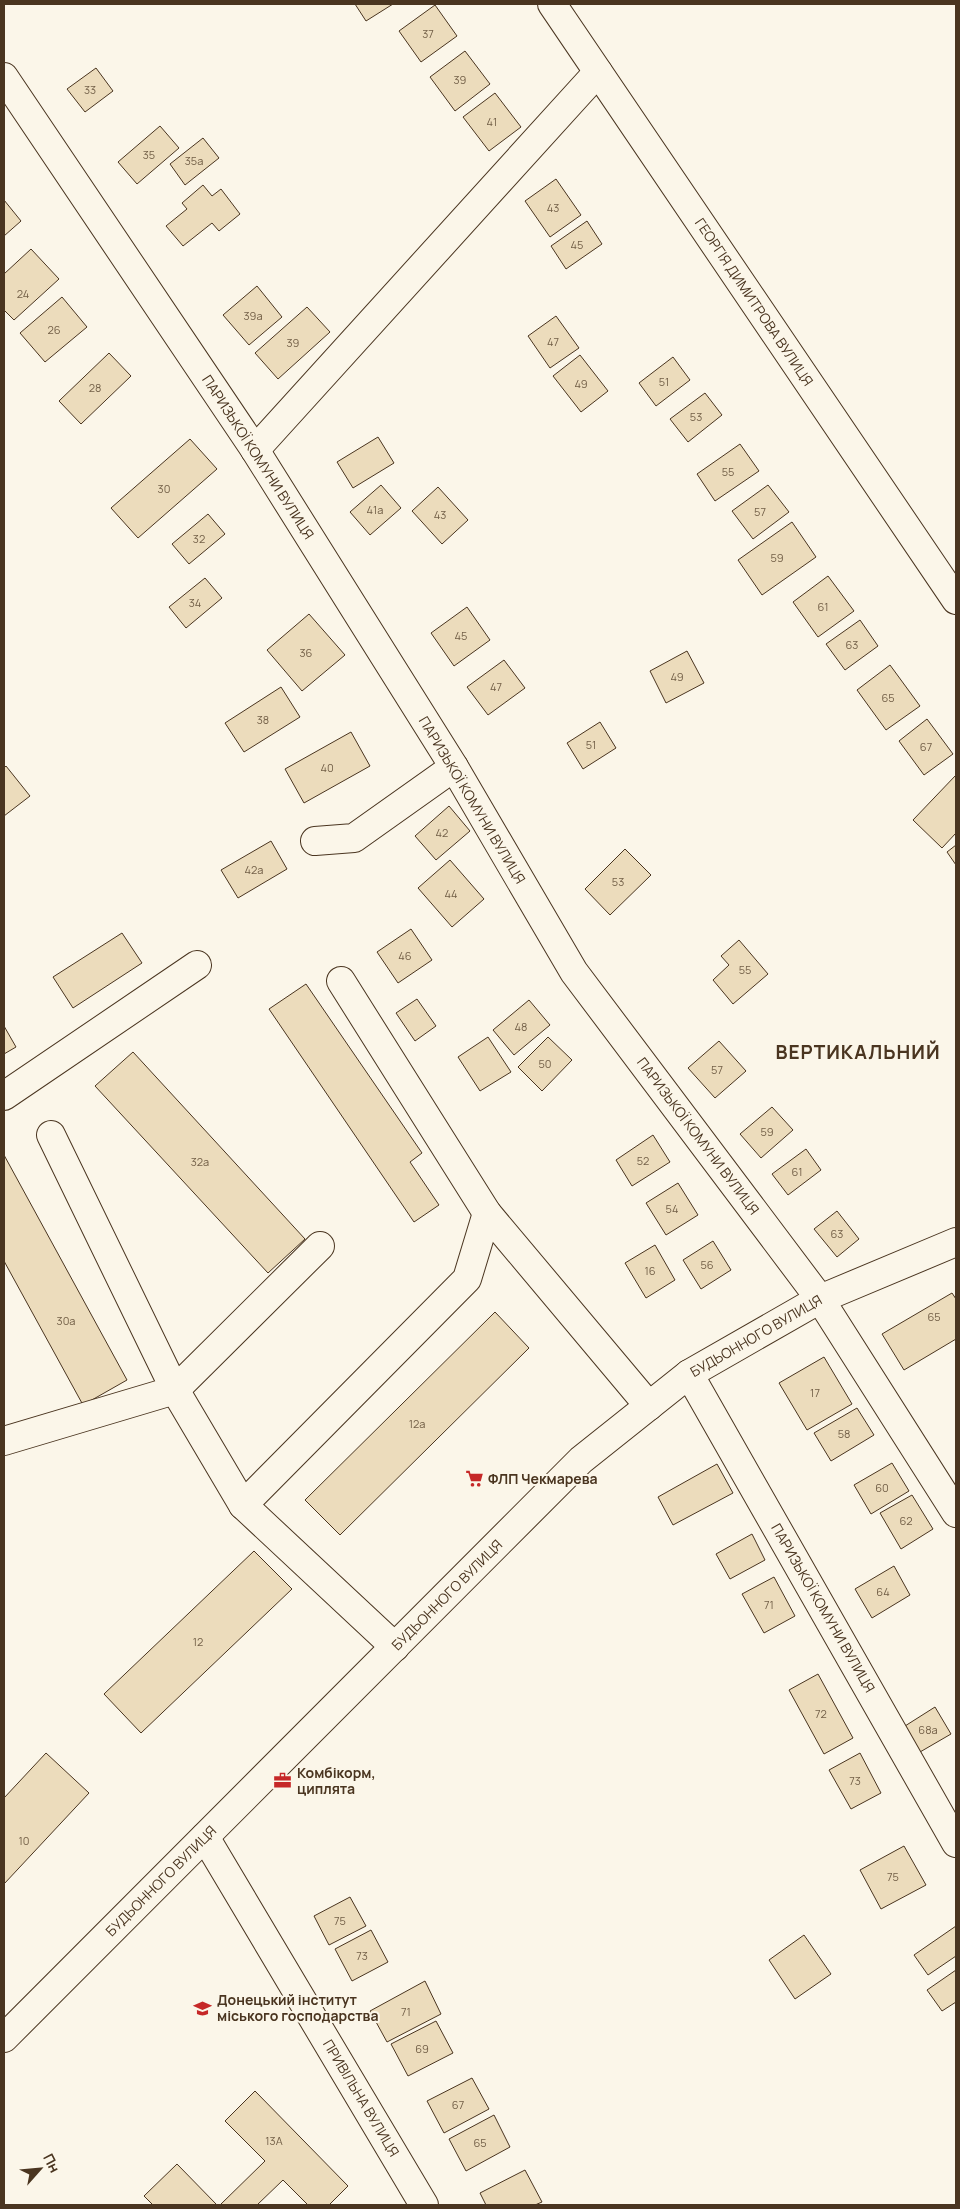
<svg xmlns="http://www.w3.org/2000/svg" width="960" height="2209" font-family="Manrope,sans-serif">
<rect width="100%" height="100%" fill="#fbf6e9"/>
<g fill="#ecdcbc" stroke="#4a3520">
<path d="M355,4H393L366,21Z"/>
<path d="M435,5L457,36L421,62L399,31Z"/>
<path d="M465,51L490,84L455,111L430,77Z"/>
<path d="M96,68L113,91L85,112L67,89Z"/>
<path d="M495,93L521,127L489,151L463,117Z"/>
<path d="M160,126L179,148L137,184L118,162Z"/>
<path d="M203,138L219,158L185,185L170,164Z"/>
<path d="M556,179L581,215L550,237L525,201Z"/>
<path d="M203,185L212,196L221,189L240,214L219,231L212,223L183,246L166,226L187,209L182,203Z"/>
<path d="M4,200L21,221L4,236Z"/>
<path d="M587,221L602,244L566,269L551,246Z"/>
<path d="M31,249L59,279L14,320L4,310V274Z"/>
<path d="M257,286L282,317L249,345L223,315Z"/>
<path d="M62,297L87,327L45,362L20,333Z"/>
<path d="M307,307L330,332L278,379L255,353Z"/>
<path d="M556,316L579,348L550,368L528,336Z"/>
<path d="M109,353L131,376L81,424L59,401Z"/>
<path d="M580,355L608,391L581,412L553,376Z"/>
<path d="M673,357L690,380L656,406L639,383Z"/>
<path d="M705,393L722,415L688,442L670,419Z"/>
<path d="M378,437L394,463L353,488L337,462Z"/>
<path d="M190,439L217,469L138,538L111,508Z"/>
<path d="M740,444L759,471L715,501L697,474Z"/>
<path d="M381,485L401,508L370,535L350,512Z"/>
<path d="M768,485L789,512L753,539L732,511Z"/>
<path d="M438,487L468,520L442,544L412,511Z"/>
<path d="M208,514L225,534L189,564L172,544Z"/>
<path d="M792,522L816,557L762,595L738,560Z"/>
<path d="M828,576L854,611L818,637L793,602Z"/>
<path d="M205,578L222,598L186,628L169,607Z"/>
<path d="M467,607L490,640L454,666L431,633Z"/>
<path d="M309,614L345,655L302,691L267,650Z"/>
<path d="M860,620L878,646L845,670L826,644Z"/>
<path d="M687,651L704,683L666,703L650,671Z"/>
<path d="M504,660L525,688L488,715L467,687Z"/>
<path d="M890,665L920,706L886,730L857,690Z"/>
<path d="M281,687L300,717L244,752L225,723Z"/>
<path d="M927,719L953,754L924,775L899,741Z"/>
<path d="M600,722L616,748L583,769L567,743Z"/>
<path d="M351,732L370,766L304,803L285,769Z"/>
<path d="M6,766L30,796L4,816V768Z"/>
<path d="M956,775V833L942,848L913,820Z"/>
<path d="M449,806L470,831L436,860L415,836Z"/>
<path d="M271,841L287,869L238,898L221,870Z"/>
<path d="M956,845V865L947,852Z"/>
<path d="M625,849L651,875L610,915L585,889Z"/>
<path d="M450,860L484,899L452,927L418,888Z"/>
<path d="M411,929L432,960L398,983L377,952Z"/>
<path d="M122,933L142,963L73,1008L53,977Z"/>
<path d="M739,940L768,974L733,1004L713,980L729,965L721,956Z"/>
<path d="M306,984L422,1153L410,1162L439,1205L414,1222L269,1009Z"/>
<path d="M417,999L436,1026L415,1041L396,1013Z"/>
<path d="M529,1000L550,1025L514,1055L493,1030Z"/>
<path d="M4,1026L16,1047L4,1054Z"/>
<path d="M488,1037L511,1072L480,1091L458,1057Z"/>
<path d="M548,1037L572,1060L542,1091L518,1067Z"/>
<path d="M719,1041L746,1071L715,1098L688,1068Z"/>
<path d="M133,1052L305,1239L268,1273L95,1086Z"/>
<path d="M772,1107L793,1130L761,1158L740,1134Z"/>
<path d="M653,1135L670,1162L632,1186L616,1160Z"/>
<path d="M806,1149L821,1170L788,1195L772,1174Z"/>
<path d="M4,1155L127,1380L83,1405L4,1261Z"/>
<path d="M678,1183L698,1215L666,1235L646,1203Z"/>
<path d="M837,1211L859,1239L837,1257L814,1229Z"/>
<path d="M713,1241L731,1270L701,1289L683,1260Z"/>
<path d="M655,1245L675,1280L646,1298L625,1263Z"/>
<path d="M952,1293L956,1299V1339L904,1370L882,1334Z"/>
<path d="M495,1312L529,1348L340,1535L305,1500Z"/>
<path d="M824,1357L852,1404L807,1430L779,1383Z"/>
<path d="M857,1408L874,1435L831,1461L814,1433Z"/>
<path d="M892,1463L909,1491L871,1514L854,1485Z"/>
<path d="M717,1464L733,1493L673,1525L658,1497Z"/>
<path d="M912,1495L933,1529L901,1549L880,1513Z"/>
<path d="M752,1534L765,1560L730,1579L716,1554Z"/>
<path d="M254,1551L292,1589L141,1733L104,1694Z"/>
<path d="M894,1566L910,1595L872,1618L855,1589Z"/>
<path d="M774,1577L795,1616L764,1633L742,1594Z"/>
<path d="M818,1674L853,1738L824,1754L789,1690Z"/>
<path d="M935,1707L951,1734L920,1752L905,1726Z"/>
<path d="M46,1753L89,1793L4,1884V1798Z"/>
<path d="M860,1753L881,1793L851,1809L829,1770Z"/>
<path d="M904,1846L926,1885L881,1909L860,1870Z"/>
<path d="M350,1897L366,1926L329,1945L314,1916Z"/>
<path d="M956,1926V1956L928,1975L914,1955Z"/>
<path d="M371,1930L388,1962L352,1981L335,1949Z"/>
<path d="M804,1935L831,1974L795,1999L769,1960Z"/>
<path d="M956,1970V2002L942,2011L927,1990Z"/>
<path d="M425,1981L441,2014L387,2042L370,2011Z"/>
<path d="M436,2021L453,2053L408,2076L391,2044Z"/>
<path d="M472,2078L489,2109L444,2133L427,2101Z"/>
<path d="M255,2091L348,2186L329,2205H308L283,2180L257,2205H220L265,2161L225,2121Z"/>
<path d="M494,2115L510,2147L466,2171L449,2139Z"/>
<path d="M177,2164L217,2205H153L144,2196Z"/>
<path d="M525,2170L542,2202L535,2205H486L480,2193Z"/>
</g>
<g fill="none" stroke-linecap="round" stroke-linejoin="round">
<defs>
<g id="minor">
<path d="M552,4L956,600"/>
<path d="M4,77L255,450L454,767L574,972L820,1299L956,1513"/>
<path d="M255,450L598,72"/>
<path d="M315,841L354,838L454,767"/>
<path d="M341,981L487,1213L649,1406"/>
<path d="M4,1096L197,965"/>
<path d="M51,1135L175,1390L243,1505L467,1279L487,1213"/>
<path d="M689,1374L956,1843"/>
<path d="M4,1441L175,1390L320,1246"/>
<path d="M243,1505L395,1647"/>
<path d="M205,1837L424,2205"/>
</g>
<path id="major" d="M4,2038L581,1460L689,1374L820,1299L956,1242"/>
</defs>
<use href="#minor" stroke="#4a3520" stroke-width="30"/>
<use href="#major" stroke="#4a3520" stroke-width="30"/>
<use href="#minor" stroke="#fbf6e9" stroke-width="28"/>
<use href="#major" stroke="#fbf6e9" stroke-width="28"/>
</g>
<defs>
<symbol id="supermarket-bare" viewBox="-9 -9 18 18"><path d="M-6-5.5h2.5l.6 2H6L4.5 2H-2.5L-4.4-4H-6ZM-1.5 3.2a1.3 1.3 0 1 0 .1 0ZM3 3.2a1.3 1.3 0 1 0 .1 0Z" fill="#c62828" stroke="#fbf6e9" stroke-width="2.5" paint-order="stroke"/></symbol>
<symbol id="office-bare" viewBox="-9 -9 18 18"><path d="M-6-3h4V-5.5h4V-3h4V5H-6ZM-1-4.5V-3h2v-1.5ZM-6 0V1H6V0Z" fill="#c62828" stroke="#fbf6e9" stroke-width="2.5" paint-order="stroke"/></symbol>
<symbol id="university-bare" viewBox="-9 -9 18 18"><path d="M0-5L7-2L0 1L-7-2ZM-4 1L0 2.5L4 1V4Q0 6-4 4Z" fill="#c62828" stroke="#fbf6e9" stroke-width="2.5" paint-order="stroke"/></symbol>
</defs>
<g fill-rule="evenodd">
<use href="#supermarket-bare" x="462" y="1466" width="25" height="25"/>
<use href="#office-bare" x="270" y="1768" width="25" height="25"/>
<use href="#university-bare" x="190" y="1996" width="25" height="25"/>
</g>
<g text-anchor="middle" stroke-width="4" stroke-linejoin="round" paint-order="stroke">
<g font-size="11" fill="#725f47">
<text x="428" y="38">37</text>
<text x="460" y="84">39</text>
<text x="90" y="94">33</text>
<text x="492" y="126">41</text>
<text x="149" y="159">35</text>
<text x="194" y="165">35а</text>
<text x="553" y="212">43</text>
<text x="577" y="249">45</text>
<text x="23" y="298">24</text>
<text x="253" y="320">39а</text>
<text x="54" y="334">26</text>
<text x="553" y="346">47</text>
<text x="293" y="347">39</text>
<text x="664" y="386">51</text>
<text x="581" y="388">49</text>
<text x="95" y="392">28</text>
<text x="696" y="421">53</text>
<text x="728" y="476">55</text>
<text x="164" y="493">30</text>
<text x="375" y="514">41а</text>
<text x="760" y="516">57</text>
<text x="440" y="519">43</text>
<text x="199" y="543">32</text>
<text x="777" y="562">59</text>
<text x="195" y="607">34</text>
<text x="823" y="611">61</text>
<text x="461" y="640">45</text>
<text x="852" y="649">63</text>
<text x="306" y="657">36</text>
<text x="677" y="681">49</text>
<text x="496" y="691">47</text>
<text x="888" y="702">65</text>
<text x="263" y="724">38</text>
<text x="591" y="749">51</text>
<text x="926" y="751">67</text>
<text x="327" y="772">40</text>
<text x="442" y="837">42</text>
<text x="254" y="874">42а</text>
<text x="618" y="886">53</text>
<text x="451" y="898">44</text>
<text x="405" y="960">46</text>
<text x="745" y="974">55</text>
<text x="521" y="1031">48</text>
<text x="545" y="1068">50</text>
<text x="717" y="1074">57</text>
<text x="767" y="1136">59</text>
<text x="643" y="1165">52</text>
<text x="200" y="1166">32а</text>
<text x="797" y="1176">61</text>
<text x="672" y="1213">54</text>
<text x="837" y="1238">63</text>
<text x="707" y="1269">56</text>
<text x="650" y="1275">16</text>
<text x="934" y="1321">65</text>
<text x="66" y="1325">30а</text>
<text x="815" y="1397">17</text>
<text x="417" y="1428">12а</text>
<text x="844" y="1438">58</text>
<text x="882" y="1492">60</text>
<text x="906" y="1525">62</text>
<text x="883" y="1596">64</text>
<text x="769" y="1609">71</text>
<text x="198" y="1646">12</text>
<text x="821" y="1718">72</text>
<text x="928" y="1734">68а</text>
<text x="855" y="1785">73</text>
<text x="24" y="1845">10</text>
<text x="893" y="1881">75</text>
<text x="340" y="1925">75</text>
<text x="362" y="1960">73</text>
<text x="406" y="2016">71</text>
<text x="422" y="2053">69</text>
<text x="458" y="2109">67</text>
<text x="274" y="2145">13А</text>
<text x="480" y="2147">65</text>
</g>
<g font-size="14" fill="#4a3520" stroke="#fbf6e9">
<text transform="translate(754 302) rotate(56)" y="5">ГЕОРГІЯ ДИМИТРОВА ВУЛИЦЯ</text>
<text transform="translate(258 457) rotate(57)" y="5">ПАРИЗЬКОЇ КОМУНИ ВУЛИЦЯ</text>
<text transform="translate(472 800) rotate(59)" y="5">ПАРИЗЬКОЇ КОМУНИ ВУЛИЦЯ</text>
<text transform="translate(698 1136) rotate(53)" y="5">ПАРИЗЬКОЇ КОМУНИ ВУЛИЦЯ</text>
<text transform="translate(756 1336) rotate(-30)" y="5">БУДЬОННОГО ВУЛИЦЯ</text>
<text transform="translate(447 1595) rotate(-45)" y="5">БУДЬОННОГО ВУЛИЦЯ</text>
<text transform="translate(823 1608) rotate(60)" y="5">ПАРИЗЬКОЇ КОМУНИ ВУЛИЦЯ</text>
<text transform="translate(161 1881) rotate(-45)" y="5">БУДЬОННОГО ВУЛИЦЯ</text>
<text transform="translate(361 2098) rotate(59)" y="5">ПРИВІЛЬНА ВУЛИЦЯ</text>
</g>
<g font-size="14" font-weight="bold" fill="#4a3520" stroke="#fbf6e9" text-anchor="start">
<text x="488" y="1484">ФЛП Чекмарева</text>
<text x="297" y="1778">Комбікорм,<tspan x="297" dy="16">циплята</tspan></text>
<text x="217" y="2005">Донецький інститут<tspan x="217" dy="16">міського господарства</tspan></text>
</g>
<g font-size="19" font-weight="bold" letter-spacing="1" fill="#4a3520" stroke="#fbf6e9">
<text x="858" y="1059">ВЕРТИКАЛЬНИЙ</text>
</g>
</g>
<rect width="960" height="2209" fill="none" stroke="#4a3520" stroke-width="10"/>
<g transform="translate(40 2169) rotate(63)" stroke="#fbf6e9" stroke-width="4" paint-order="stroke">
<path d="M0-4L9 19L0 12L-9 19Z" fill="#4a3520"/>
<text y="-8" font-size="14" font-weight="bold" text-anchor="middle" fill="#4a3520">Пн</text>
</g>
</svg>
